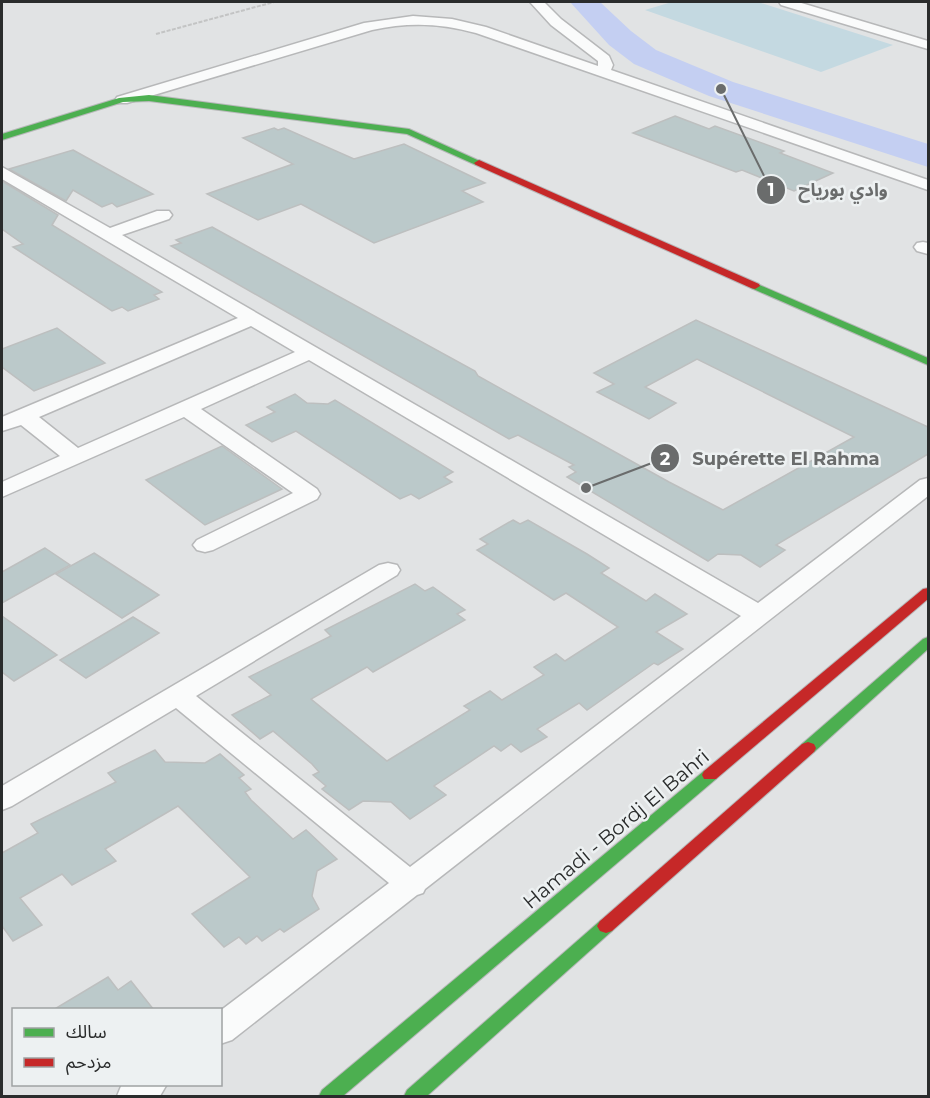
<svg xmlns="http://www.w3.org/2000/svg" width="930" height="1098" font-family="Montserrat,'Noto Sans Arabic',sans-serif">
<rect width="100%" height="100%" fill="#e1e3e4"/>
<path fill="#c4d9e1" d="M672,2H758L893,45L821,72L645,10Z"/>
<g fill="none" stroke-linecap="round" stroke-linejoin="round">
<path fill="#c4cff2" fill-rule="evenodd" d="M570,2H600L631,31L656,50L733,82L928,144V167L709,96L634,64L609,45Z"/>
</g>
<g fill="#bbc9ca" stroke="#bdbfbf" stroke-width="1.5">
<path d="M675,116L709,129L715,126L784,151L780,153L833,173L794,191L742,170L736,172L633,133Z"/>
<path d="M274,128L278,130L284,128L354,159L404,144L485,183L462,191L483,202L374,243L301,204L258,220L207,194L293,164L243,138Z"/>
<path d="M73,150L153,194L117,207L112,203L102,207L73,190L66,201L9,169Z"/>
<path d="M2,181L58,215L52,225L162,292L154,295L159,299L128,311L122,307L112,311L13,247L23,244L2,229Z"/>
<path d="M212,227L475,371L478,376L669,482L723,510L854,437L697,359L645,387L676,403L649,419L597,392L614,384L594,373L696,320L928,427V454L776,545L785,550L760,567L741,555L718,554L708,561L567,477L576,472L569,467L574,465L518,435L509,439L171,246L181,243L176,240Z"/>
<path d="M57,328L105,363L34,391L2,367V349Z"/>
<path d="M295,394L307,403L328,404L335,400L453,472L444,477L452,482L419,499L411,494L400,499L296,431L272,442L246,425L275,412L267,407Z"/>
<path d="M222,446L282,489L205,525L146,480Z"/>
<path d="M513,520L520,524L528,520L587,554L609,568L601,573L646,601L655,594L687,614L656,632L683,649L658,665L654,663L587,710L579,703L537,729L547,737L521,752L511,744L501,751L494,746L434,786L446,795L410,819L391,802L363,801L349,810L322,789L326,786L313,775L319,772L312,764L273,731L260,739L232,715L271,695L249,677L331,636L325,630L415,584L425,591L433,587L465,610L457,614L465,620L373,672L367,667L311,699L387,761L470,710L464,706L490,691L502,700L544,675L534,667L556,654L565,661L618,627L566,593L554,600L477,550L488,544L480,539Z"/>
<path d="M45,548L70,565L2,603V572Z"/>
<path d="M94,553L159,595L122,618L56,574Z"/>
<path d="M2,616L57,655L14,681L2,672Z"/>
<path d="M133,617L159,633L86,678L60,660Z"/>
<path d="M155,750L165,762L205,763L220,754L244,775L239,778L251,789L245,792L251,800L293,839L306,830L337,859L317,871L312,896L319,909L284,932L280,929L262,941L257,936L246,944L239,937L224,947L192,914L250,877L178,806L105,849L116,861L72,885L62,874L20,898L42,925L13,941L2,926V853L38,833L31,824L116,782L108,773Z"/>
<path d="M108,977L118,990L131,981L154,1010H53Z"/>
</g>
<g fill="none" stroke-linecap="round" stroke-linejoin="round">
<defs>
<g id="street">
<path d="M530,2H544L561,19L609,56L613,65L611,70L928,180V190L476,33C440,23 408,22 372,30L127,103H117L115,100L117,97L364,23L413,16L452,19L486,27L598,66V61L551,25Z"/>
<path d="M779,2H798L928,41V49L781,5Z"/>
<path d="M2,167L110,228L157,211H169L172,215L169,219L122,235L758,603L920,480L928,478V496L425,889L423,893L417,895L232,1040L220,1044V1011L389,883L176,708L12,806L2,810V786L379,565L388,563L397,565L400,570L397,575L196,696L410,867L741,616L309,360L201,409L317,489L320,494L317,499L213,550L205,552L197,550L193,545L197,540L293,493L184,417L2,497V482L60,456L21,425L2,431V417L238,318L2,179ZM251,326L295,352L78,448L39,417Z"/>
<path d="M923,242L928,243V254L917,251L914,247L917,243Z"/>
<path d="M122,1084H167L160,1096H117Z"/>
</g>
<g id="fast">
<path d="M149,95L409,129L484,163L476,165L407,134L149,101L123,102L2,140V134L119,98Z"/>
<path d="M755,283L928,358V365L751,288L750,286Z"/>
<path d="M928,637V649L814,752H802L800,748L802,744L923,639Z"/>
<path d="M710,769L716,771L718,775L716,779L343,1096H319L322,1090L704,771Z"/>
<path d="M606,919L612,921L615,926L612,931L427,1096H404L407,1090L600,921Z"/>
</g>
<g id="jam">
<path d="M479,160L759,284L760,286L755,289L751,288L476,165L474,163Z"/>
<path d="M928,588V599L716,779H704L702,775L704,771L923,589Z"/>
<path d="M808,742L814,744L816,748L814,752L612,931L606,933L600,931L597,926L600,921L802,744Z"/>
</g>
</defs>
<use href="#street" stroke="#b7b8b9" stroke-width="3"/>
<use href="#fast" stroke="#b7b8b9" stroke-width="2"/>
<use href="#jam" stroke="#b7b8b9" stroke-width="2"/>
<path stroke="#c3c4c4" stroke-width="2" stroke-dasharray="4 1.5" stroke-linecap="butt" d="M156,34L274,2"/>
<use href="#street" fill="#fafbfb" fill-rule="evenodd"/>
<use href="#fast" fill="#4caf50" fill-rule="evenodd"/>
<use href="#jam" fill="#c62828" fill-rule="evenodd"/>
</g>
<g text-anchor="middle" stroke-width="5" stroke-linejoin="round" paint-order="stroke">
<g font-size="20" fill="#2a2c2c" stroke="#edf1f2">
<text transform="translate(616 829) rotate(-40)" y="7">Hamadi - Bordj El Bahri</text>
</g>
</g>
<path fill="none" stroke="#6a6c6c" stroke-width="2" d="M721 89L771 190M586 488L665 458"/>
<g fill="#6a6c6c" stroke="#edf1f2" stroke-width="2">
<circle cx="721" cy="89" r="6"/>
<circle cx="586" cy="488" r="6"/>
<circle cx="771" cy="190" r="15"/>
<circle cx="665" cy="458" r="15"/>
</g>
<g font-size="18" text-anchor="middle" font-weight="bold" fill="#fff">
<text x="771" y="196">1</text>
<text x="665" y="465">2</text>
</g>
<g font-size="18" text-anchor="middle" font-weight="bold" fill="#6a6c6c" stroke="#edf1f2" stroke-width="5" stroke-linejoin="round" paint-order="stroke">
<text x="843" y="196">وادي بورياح</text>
<text x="786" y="465">Supérette El Rahma</text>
</g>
<rect width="930" height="1098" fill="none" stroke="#2a2c2c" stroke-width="6"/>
<rect x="12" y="1008" width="210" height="78" fill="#edf1f2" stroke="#9fa2a3" stroke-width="1.5"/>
<rect x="24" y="1028" width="30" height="9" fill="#4caf50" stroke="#9fa2a3" stroke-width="1.5"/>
<text x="66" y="1038" font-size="18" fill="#2a2c2c">سالك</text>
<rect x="24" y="1058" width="30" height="9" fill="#c62828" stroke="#9fa2a3" stroke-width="1.5"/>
<text x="66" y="1068" font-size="18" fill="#2a2c2c">مزدحم</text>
</svg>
